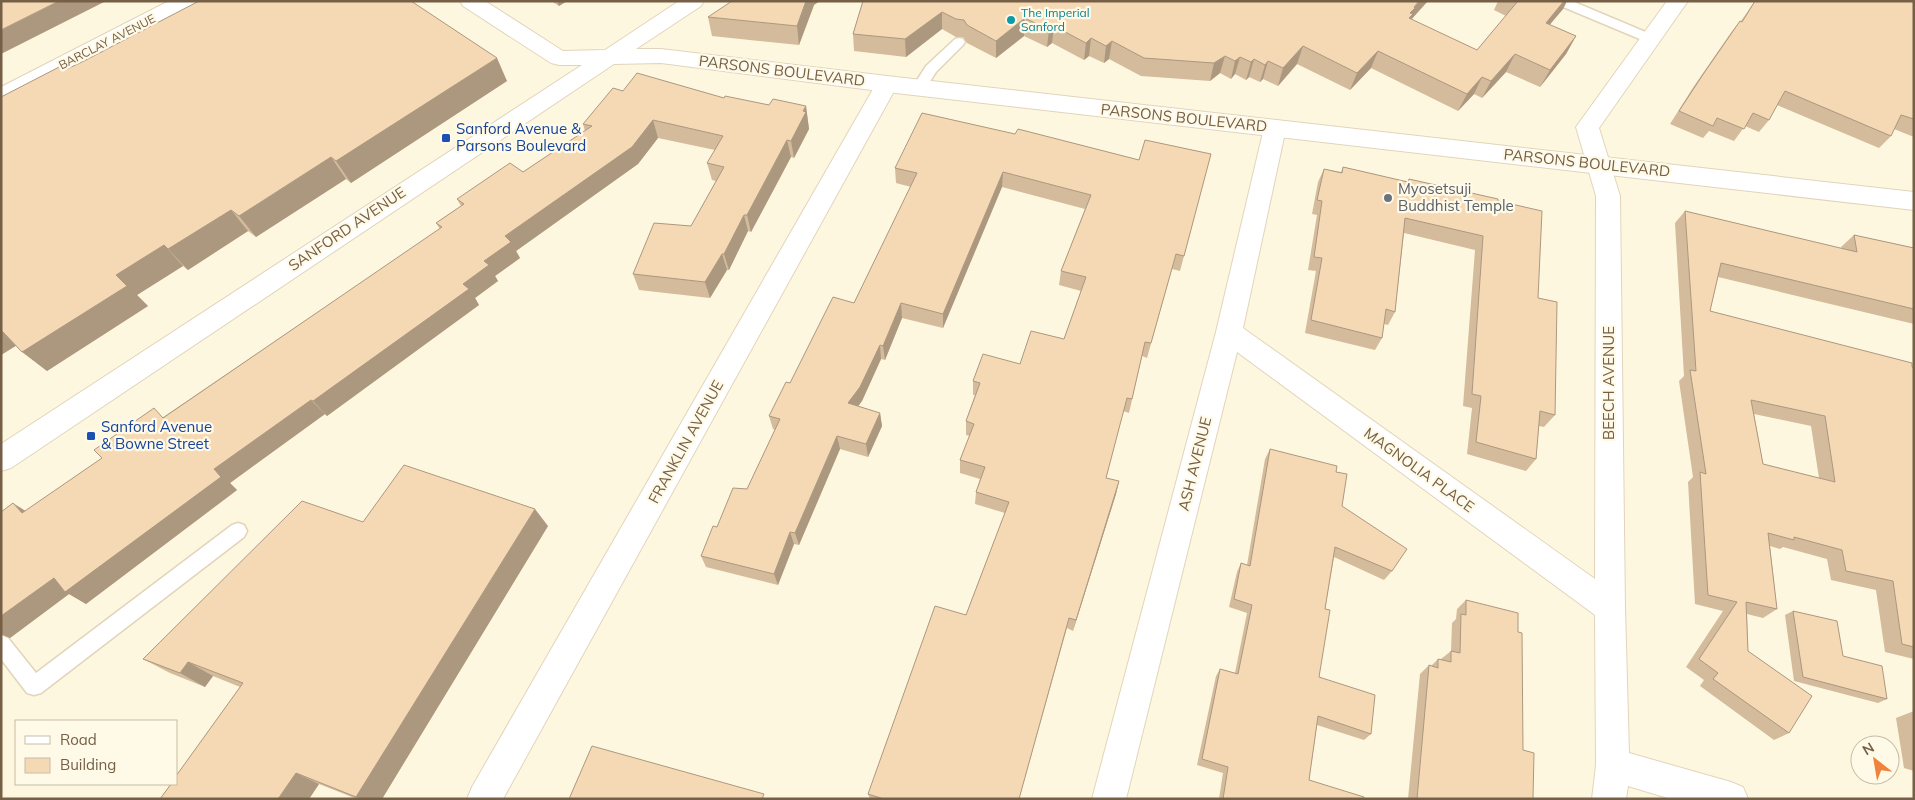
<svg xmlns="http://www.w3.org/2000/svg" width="1915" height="800" font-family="Mulish,sans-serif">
<rect width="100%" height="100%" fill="#fef7df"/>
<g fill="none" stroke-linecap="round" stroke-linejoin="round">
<defs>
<g id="service">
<path d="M1554,1H1572L1655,36L1657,39L1655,42H1647L1556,4Z"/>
<path d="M959,38L963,39L965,42L963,45L936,72L924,91H914L912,88L926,66L955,39Z"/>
<path d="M238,523L244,525L247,531L244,537L41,693L34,695L27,693L1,659V635L8,638L36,673L232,525Z"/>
</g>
<g id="minor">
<path d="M169,1H196L193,6L9,102L1,105V87Z"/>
<path d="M1667,1H1688L1599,128L1620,196L1625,608L1629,753L1731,782L1743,787L1748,799H1671L1628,786L1626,799H1592L1596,765L1595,615L1237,352L1126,799H1092L1216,332L1264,128L1267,122L1275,120L1283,122L1286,128L1243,328L1595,579L1596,196L1576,127Z"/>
<path d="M887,76L895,79L898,84L503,799H467L472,787L876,84L879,79Z"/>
</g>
<path id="tertiary" d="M460,1H485L563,51L605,50L679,1H704L701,6L636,49H661L887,76L1914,192V210L887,92L661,63L614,64L11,468L1,471V444L582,65H559L551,63L463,6Z"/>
</defs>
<use href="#service" stroke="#e2d4bb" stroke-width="3"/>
<use href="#minor" stroke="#e2d4bb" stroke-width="2"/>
<use href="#tertiary" stroke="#e2d4bb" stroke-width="2"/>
<use href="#service" fill="#fff" fill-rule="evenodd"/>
<use href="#minor" fill="#fff" fill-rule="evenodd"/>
<use href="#tertiary" fill="#fff" fill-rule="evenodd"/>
</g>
<g fill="#d3bb9c" fill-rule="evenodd">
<path d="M551,1H567L559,6Z"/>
<path d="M863,1L1411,20L1477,50L1506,16L1494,10L1498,1H1567L1563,9L1549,25L1576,36L1566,54L1540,87L1506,72L1482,98L1474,94L1458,111L1371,68L1350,90L1297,64L1278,86L1263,79L1260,82L1249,77L1246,80L1235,74L1231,79L1220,73L1210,81L1141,76L1109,59L1104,63L1089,56L1084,60L1052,43L1047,47L1024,36L996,58L967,43L963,37H956L942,29L906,57L854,51L853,34Z"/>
<path d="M1755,1H1914V137L1894,129L1891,136L1879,148L1777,105L1769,120L1759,132L1745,126L1734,141L1709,131L1703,138L1670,124L1694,86L1730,34L1740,21H1741Z"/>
<path d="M814,5L799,45L712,36L708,17Z"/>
<path d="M67,69L507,81L351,183L346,179L256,237L248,231L188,270L183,266L137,295L148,306L47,371L16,346L1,355V97Z"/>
<path d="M623,91L724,98L769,105L806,106L809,129L794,158L791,157L751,232L748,231L729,270H727L710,298L639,290L633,274L691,226L716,181L712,180L707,163L715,150L658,138L638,164L516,251L520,258L495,276L498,281L475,298L479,305L327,416L325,414L230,483L237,490L86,604L69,594L10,638L1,635V512L25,511L440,229L436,223L461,206L457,199L523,172L585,131L583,124Z"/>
<path d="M1015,134L1139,160L1211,154L1180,271L1172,269L1147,358L1142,356L1129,413L1123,411L1106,478L1119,481L1116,494L1073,631L1067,628L1019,799H870L868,794L966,615L1005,513L975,504L976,492L980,479L960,473V460L970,436L966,435V421L975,395H973V381L1020,364L1064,339L1081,291L1059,285L1061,271L1085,209L1002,187L943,328L902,318L885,360L881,359L862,401L858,406L880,413L882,426L868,457L840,449L799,545L794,544L778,585L706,567L701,556L717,527L747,489L775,430L773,429L769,416L790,383L854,303L911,187L896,183L895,168Z"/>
<path d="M1343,167L1407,182L1409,179L1498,201L1538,298L1555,415L1544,427L1539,426L1536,459L1526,471L1467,454L1472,408L1463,406L1475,250L1404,233L1395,312L1388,325L1384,324L1382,338L1375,350L1305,333L1316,271L1308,270L1317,215L1312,214L1318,182L1324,169L1341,172Z"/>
<path d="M1685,211L1842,249L1841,247L1854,235L1914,248V324L1718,277L1710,311L1914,368V659L1885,652L1876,590L1831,580L1827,559L1783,547L1780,549L1770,546L1777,609L1763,618L1747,614L1748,651L1789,733L1774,740L1700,686L1704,680L1686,667L1723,611L1695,604L1688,482L1693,477L1679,381L1684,376L1675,223ZM1754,414L1811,426L1819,478L1763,464Z"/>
<path d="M1270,449L1336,472L1342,506L1392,571L1384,580L1334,557L1325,609L1319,677L1371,734L1364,740L1317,725L1309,780L1364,799H1219L1223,773L1197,765L1216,676L1220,669L1235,673L1247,613L1229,607L1237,572L1241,563L1247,565L1265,459Z"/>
<path d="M363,522L548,526L382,799H357L319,784L309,799H160L240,687L213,676L205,687L170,673L143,659Z"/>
<path d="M1466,600L1518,632L1523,750L1533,799H1408L1420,674L1429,665L1431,666L1438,659L1441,660V659L1451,651L1452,623L1456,619L1457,609Z"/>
<path d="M1793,611L1843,656L1887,699L1878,703L1794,681L1785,615Z"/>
<path d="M1914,711V771L1904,768L1896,718Z"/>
</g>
<g fill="#ac987f">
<path d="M59,1H106L1,54V30Z"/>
<path d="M557,1H567L559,6Z"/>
<path d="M806,1H820L814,5L799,45L797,26Z"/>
<path d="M1419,1H1428L1410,21L1401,36L1410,13Z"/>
<path d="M1564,1H1567L1563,9L1536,41L1546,23Z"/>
<path d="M942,12V29L906,57L905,39Z"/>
<path d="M1025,18L1024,36L996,58V41Z"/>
<path d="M1054,26L1052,43L1047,47L1049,30Z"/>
<path d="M1576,36L1566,54L1540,87L1550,70Z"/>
<path d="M1091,38L1089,56L1084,60L1086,43Z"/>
<path d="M1112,41L1109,59L1104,63L1106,46Z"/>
<path d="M1303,46L1297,64L1278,86L1283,68Z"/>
<path d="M1378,51L1371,68L1350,90L1357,73Z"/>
<path d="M1515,54L1506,72L1482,98L1491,81Z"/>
<path d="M1225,56L1220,73L1210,81L1214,63Z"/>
<path d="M1240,57L1235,74L1231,79L1235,61Z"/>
<path d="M497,58L507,81L351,183L336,161Z"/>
<path d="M1254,59L1249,77L1246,80L1251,62Z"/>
<path d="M1268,61L1263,79L1260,82L1265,65Z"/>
<path d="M1482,77L1474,94L1458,111L1467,94Z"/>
<path d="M806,106L809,129L794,158L791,141Z"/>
<path d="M653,120L658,138L638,164L516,251L520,258L495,276L498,281L475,298L479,305L327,416L313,401L463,284L484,261L505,236Z"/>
<path d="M787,140L791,157L751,232L747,215Z"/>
<path d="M331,157L346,179L256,237L239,216Z"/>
<path d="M1003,172L1002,187L943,328V314Z"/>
<path d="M231,210L248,231L188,270L168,249Z"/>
<path d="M744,215L748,231L729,270L724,254Z"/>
<path d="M164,245L183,266L137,295L148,306L47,371L22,352L116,275Z"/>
<path d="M722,254L727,270L710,298L705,282Z"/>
<path d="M901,303L902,318L885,360L883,346Z"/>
<path d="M1,328L20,343L1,355Z"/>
<path d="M880,345L881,359L862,401L850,417L848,403Z"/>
<path d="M311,400L325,414L230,483L237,490L86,604L69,594L10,638L1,634V616L54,578L214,469Z"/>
<path d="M880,413L882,426L868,457L866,444Z"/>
<path d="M837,436L840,449L799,545L795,533Z"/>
<path d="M1119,481L1116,494L1073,631L1076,620Z"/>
<path d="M13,503L35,517L22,513Z"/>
<path d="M535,509L548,526L382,799H361L356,797Z"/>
<path d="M790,532L794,544L778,585L774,574Z"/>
<path d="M188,662L213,676L205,687L180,673Z"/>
<path d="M296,773L319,784L309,799H278Z"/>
</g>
<g fill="#f5d9b5" stroke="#ac987f" fill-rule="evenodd">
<path d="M1,1H59L1,30Z"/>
<path d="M199,1H411L497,58L336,161L331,157L239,216L231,210L168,249L164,245L116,275L127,286L22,352L1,330V97L63,65L67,69L84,61Z"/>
<path d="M732,1H806L797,26L708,17Z"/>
<path d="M863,1H1419L1414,7L1415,8L1410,13L1413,14L1409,18L1477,50L1518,1H1564L1546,23L1576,36L1550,70L1515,54L1491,81L1482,77L1467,94L1378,51L1357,73L1303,46L1283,68L1268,61L1265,65L1254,59L1251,62L1240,57L1235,61L1225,56L1214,63L1144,58L1112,41L1106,46L1091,38L1086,43L1054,26L1049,30L1025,18L996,41L967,25L964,20L956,19L942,12L905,39L853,34Z"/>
<path d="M1755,1H1914V119L1901,115L1891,136L1785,91L1769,120L1753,113L1744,129L1717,118L1713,126L1679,111L1704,73L1740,21L1742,22Z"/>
<path d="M637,73L724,98L725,96L769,105L773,99L806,106L803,111L806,112L791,141L787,140L747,215H744L724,254H722L705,282L633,274L654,223L691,226L724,167L707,163L723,136L653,120L632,147L505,236L511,242L484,261L489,265L463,284L469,289L313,401L311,400L214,469L221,477L65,592L54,578L1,616V512L13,503L22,513L102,458L94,450L154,408L163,418L442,227L436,223L464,204L457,199L510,163L523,172L592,126L583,124L613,88L623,91Z"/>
<path d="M922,113L1015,134L1018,129L1139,160L1145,140L1211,154L1184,256L1176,254L1151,343L1145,342L1132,399L1127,398L1106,478L1119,481L1076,620L1069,618L1019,799H884L868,794L935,606L966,615L1009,502L976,492L985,467L960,460L974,424L966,421L980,383L973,381L983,354L1020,364L1031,331L1064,339L1086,277L1061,271L1091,195L1003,172L943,314L901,303L883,346L880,345L860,387L848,403L880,413L866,444L837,436L795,533L790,532L774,574L701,556L713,526L717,527L733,488L747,489L780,419L769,416L786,382L790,383L833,297L854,303L917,173L895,168Z"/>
<path d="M1343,167L1408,182L1409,179L1498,199V201L1542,211L1538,298L1557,302L1555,415L1540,411L1536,459L1476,442L1481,396L1472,394L1483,236L1405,218L1395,312L1386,309L1382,338L1311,320L1322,258L1314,257L1322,201L1317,200L1324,169L1342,173Z"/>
<path d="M1685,211L1857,252L1854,235L1914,248V309L1721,263L1710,311L1912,363V367L1914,368V647L1902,644L1893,581L1846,571L1842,550L1794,537V540L1768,533L1777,609L1746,602L1748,651L1812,696L1789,733L1713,679L1718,673L1699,659L1737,602L1708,595L1700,472L1706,474L1690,370L1696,371ZM1751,400L1825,416L1835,482L1763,464Z"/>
<path d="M1270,449L1337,466L1336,472L1347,474L1342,506L1407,549L1392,571L1335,547L1325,609L1330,610L1319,677L1375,695L1371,734L1318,716L1309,780L1364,797V799H1223L1228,767L1202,759L1220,669L1238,674L1252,605L1234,599L1241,563L1250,566Z"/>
<path d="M404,465L535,509L356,797L296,773L278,799H160L171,784H176V776L243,683L188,662L180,673L143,659L302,501L363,522Z"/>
<path d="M1466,600L1518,613V632L1522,633L1523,750L1534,753L1533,799H1417L1429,665L1438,668V659L1451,662V651L1460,653L1461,614L1466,615Z"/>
<path d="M1793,611L1837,621L1843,656L1882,666L1887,699L1803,677Z"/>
<path d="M592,746L764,794L762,799H569Z"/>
</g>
<circle fill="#0f9aa8" stroke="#fffae7" stroke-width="2" cx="1011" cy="20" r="5"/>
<g fill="#1a4fb4" stroke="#fffae7" stroke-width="2">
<rect x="441" y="133" width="10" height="10" rx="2.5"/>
<rect x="86" y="431" width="10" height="10" rx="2.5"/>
</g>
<circle fill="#6b7280" stroke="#fffae7" stroke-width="2" cx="1388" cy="198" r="5"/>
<g text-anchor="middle" stroke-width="4.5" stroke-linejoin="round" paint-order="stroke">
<g font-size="12" fill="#0d838f" stroke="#fffae7" text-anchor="start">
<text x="1021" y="17">The Imperial<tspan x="1021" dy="14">Sanford</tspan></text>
</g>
<g font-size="12" fill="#755f46" stroke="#fffae7">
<text transform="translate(107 42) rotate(-27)" y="4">BARCLAY AVENUE</text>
</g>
<g font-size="15" fill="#755f46" stroke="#fffae7">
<text transform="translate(782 71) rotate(7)" y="5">PARSONS BOULEVARD</text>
<text transform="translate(1184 118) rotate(6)" y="5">PARSONS BOULEVARD</text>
<text transform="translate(1587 163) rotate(6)" y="5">PARSONS BOULEVARD</text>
<text transform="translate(347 229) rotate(-34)" y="5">SANFORD AVENUE</text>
<text transform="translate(1609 383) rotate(-90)" y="5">BEECH AVENUE</text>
<text transform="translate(686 442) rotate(-61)" y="5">FRANKLIN AVENUE</text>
<text transform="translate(1195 464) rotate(-76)" y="5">ASH AVENUE</text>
<text transform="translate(1419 470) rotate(36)" y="5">MAGNOLIA PLACE</text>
</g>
<g font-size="15" fill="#164399" stroke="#fffae7" text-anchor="start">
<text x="456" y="134">Sanford Avenue &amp;<tspan x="456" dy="17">Parsons Boulevard</tspan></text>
<text x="101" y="432">Sanford Avenue<tspan x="101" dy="17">&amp; Bowne Street</tspan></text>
</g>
<g font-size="15" fill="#5b616d" stroke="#fffae7" text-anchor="start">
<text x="1398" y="194">Myosetsuji<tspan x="1398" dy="17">Buddhist Temple</tspan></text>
</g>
</g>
<rect width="1915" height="800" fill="none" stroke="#755f46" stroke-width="5"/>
<rect x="15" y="720" width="162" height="65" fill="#fffae7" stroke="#c8bca7"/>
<rect x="25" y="736" width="25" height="8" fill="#ffffff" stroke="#c8bca7"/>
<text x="60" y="745" font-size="15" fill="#755f46">Road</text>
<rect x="25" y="758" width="25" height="15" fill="#f5d9b5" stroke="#c8bca7"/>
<text x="60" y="770" font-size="15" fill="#755f46">Building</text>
<g transform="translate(1875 760) rotate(329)"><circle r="24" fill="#fffae7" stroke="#c8bca7"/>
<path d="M0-4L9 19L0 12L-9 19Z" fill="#f0833c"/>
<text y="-8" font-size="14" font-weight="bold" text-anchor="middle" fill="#755f46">N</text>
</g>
</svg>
